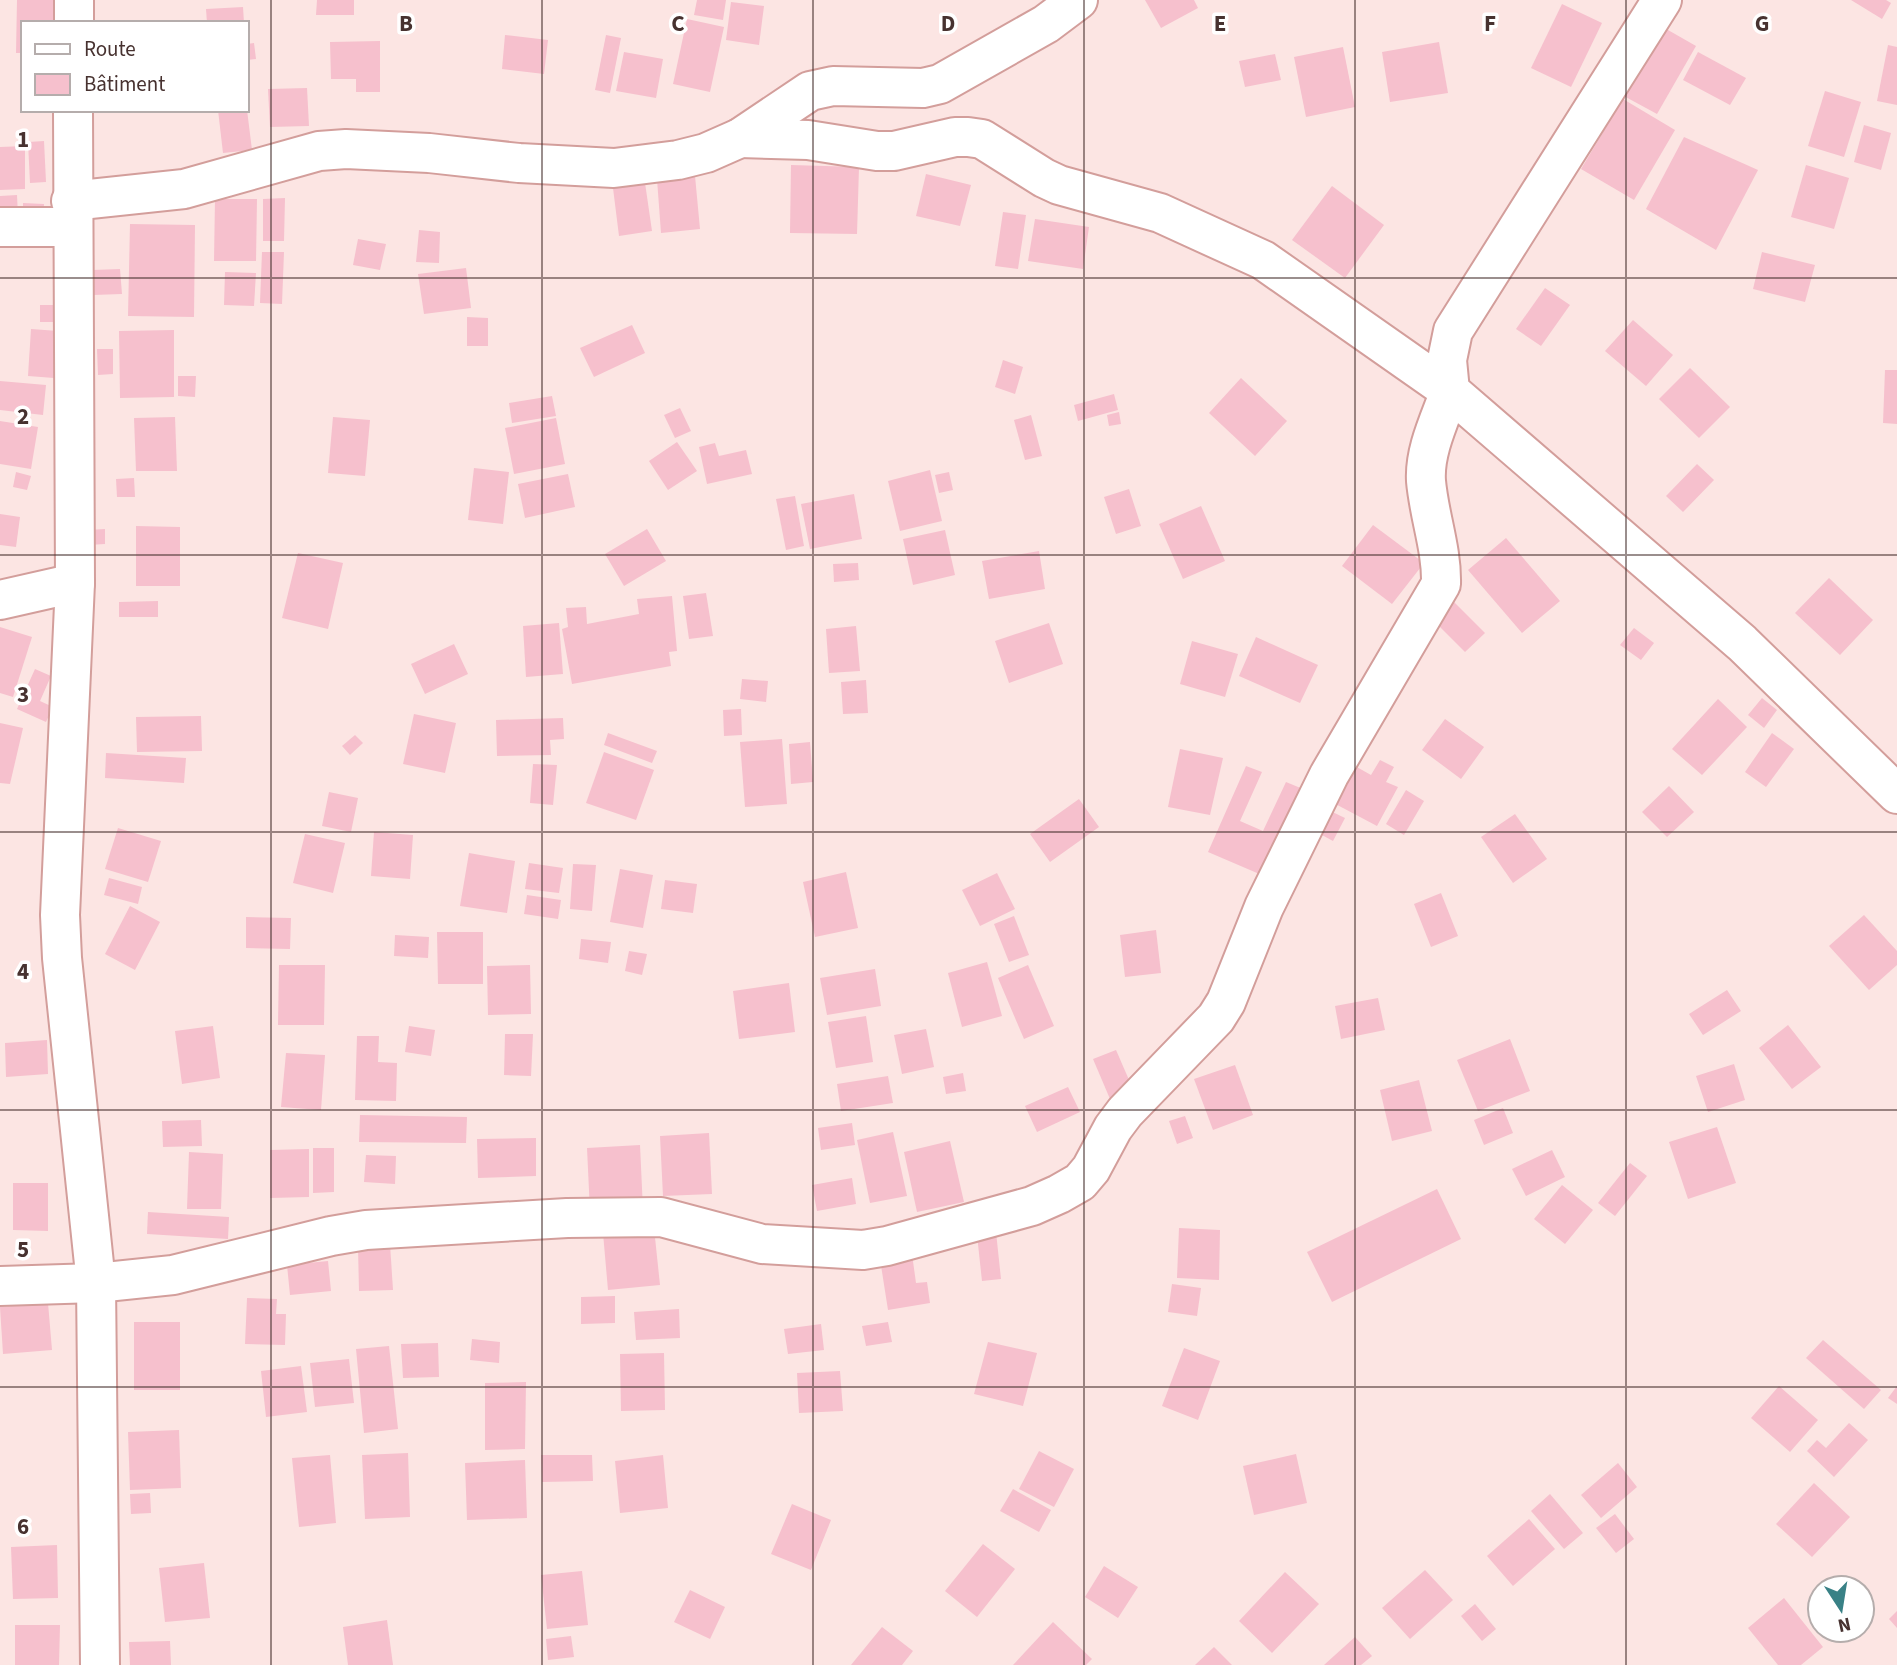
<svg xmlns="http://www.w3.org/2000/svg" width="1897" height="1665" font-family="'Source Sans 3',sans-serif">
<rect width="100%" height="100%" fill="#fce5e3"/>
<g fill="#f6c0cd">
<path d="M17,0H57V23H23V53H16Z"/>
<path d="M317,0H354V15H316Z"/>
<path d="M697,0H726L723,20L694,15Z"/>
<path d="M1145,0H1194L1198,8L1161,28Z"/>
<path d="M1851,0H1886L1891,3L1882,19Z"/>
<path d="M731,2L764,6L759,45L726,40Z"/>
<path d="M1562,4L1602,23L1571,87L1531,68Z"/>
<path d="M243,7L244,23H207L206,9Z"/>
<path d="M687,19L724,27L710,92L673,84Z"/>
<path d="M1661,26L1696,46L1657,114L1622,95Z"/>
<path d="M505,35L548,40L544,74L502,69Z"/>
<path d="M606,35L621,38L610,93L595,90Z"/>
<path d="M380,41V92H356V79H331L330,42Z"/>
<path d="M1439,42L1448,93L1390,102L1382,52Z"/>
<path d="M254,43L256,59L247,60V44Z"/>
<path d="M1888,45L1897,47V105L1877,101Z"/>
<path d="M1343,47L1355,107L1306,117L1294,57Z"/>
<path d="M624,52L663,59L656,98L616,91Z"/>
<path d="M1698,52L1746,78L1730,105L1683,80Z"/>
<path d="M1275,54L1281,80L1245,87L1239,61Z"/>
<path d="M307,88L309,126L270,127L268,89Z"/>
<path d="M1825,91L1861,102L1844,157L1808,146Z"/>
<path d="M1623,99L1675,130L1634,200L1581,169Z"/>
<path d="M218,110H247L252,150L223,153Z"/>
<path d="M1864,125L1891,133L1881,170L1854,162Z"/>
<path d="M1684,137L1758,170L1716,250L1646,209Z"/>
<path d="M44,141L46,182L30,183L28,142Z"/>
<path d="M25,146V189L0,190V147Z"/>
<path d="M791,165L859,167L857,234L790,233Z"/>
<path d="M1806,165L1849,178L1834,229L1791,217Z"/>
<path d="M926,174L971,185L960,226L916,216Z"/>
<path d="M644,176L652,231L619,236L612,180Z"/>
<path d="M695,176L700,229L661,233L657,179Z"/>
<path d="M1332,186L1384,225L1345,278L1292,240Z"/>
<path d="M17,195L18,217H0V196Z"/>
<path d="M285,198L284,241H263V199Z"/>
<path d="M215,199H257L256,261H214Z"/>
<path d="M23,203L44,204L43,220L23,219Z"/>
<path d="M1003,212L1026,215L1018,269L995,266Z"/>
<path d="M1035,219L1089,227L1083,269L1028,261Z"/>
<path d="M130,224L195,225L194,317L128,316Z"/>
<path d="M419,230L440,232L439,263L416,262Z"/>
<path d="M358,239L386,244L380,270L353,265Z"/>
<path d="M262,252H284L282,304L260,303Z"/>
<path d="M1762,252L1815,265L1805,302L1753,289Z"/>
<path d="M466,268L471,308L424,314L418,274Z"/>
<path d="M120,269L122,294L93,295L92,270Z"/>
<path d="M225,272L256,273L254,306L224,305Z"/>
<path d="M1545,288L1570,305L1541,346L1516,329Z"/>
<rect x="40" y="305" width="16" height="17"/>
<path d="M467,317L488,318V346H467Z"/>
<path d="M1633,320L1673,355L1646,386L1605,351Z"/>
<path d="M632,325L645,353L594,377L580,348Z"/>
<path d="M31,329L58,331L54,378L28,376Z"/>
<path d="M174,330V397L120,398L119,331Z"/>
<path d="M97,349H113V374L98,375Z"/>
<path d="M1003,360L1023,367L1015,394L995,387Z"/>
<path d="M1690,368L1730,407L1699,438L1659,399Z"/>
<path d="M1885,370H1897V424L1883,423Z"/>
<path d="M178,376H196L195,397L178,396Z"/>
<path d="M1241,378L1287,421L1255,456L1209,413Z"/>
<path d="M0,381L46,385L43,415L0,410Z"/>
<path d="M1114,394L1118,410L1078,421L1074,405Z"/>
<path d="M552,396L556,416L512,423L509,403Z"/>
<path d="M680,408L691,431L675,438L664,415Z"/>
<path d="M1119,412L1121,424L1109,426L1107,415Z"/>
<path d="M1031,415L1042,456L1025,460L1014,420Z"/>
<path d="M175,417L177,471H136L134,418Z"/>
<path d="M333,417L370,420L365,476L328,473Z"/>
<path d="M556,418L565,464L514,474L505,428Z"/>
<path d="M0,421L38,427L31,469L0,464Z"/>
<path d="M677,442L697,471L668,490L649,461Z"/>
<path d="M715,443L719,456L746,450L752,474L707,484L699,447Z"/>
<path d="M1697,464L1714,480L1683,512L1666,496Z"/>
<path d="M474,468L509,472L503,524L468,520Z"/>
<path d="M930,470L942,521L900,531L888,481Z"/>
<path d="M16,472L31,476L27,490L13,487Z"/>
<path d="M949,472L953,490L939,493L935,475Z"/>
<path d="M568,474L575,507L525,518L518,484Z"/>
<path d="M134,478L135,497H117L116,479Z"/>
<path d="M1129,489L1141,526L1116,534L1104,497Z"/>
<path d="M854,494L862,539L810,549L801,504Z"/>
<path d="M795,496L804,546L786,550L776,499Z"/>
<path d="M1201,506L1225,561L1183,579L1159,524Z"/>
<path d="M0,514L20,517L16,547L0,545Z"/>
<path d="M1373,525L1424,563L1392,604L1342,566Z"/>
<path d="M136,526L180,527V586H136Z"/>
<path d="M105,529V544L89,545L88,530Z"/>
<path d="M647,529L666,561L624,586L605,554Z"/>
<path d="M945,530L955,575L913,585L903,539Z"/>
<path d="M1506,538L1560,601L1522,633L1468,570Z"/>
<path d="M1039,551L1045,589L989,599L982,561Z"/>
<path d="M298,553L343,563L328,629L282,618Z"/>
<path d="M858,563L859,580L834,582L833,564Z"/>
<path d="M1829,578L1873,620L1840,655L1795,613Z"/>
<path d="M706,593L713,636L689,639L683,596Z"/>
<path d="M672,596L677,651L669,652L671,666L572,684L562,629L568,627L566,608L586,607L587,624L639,614L637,599Z"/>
<path d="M158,601V617H119V602Z"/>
<path d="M1453,601L1485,633L1465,652L1434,621Z"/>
<path d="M559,623L563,674L526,677L523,626Z"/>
<path d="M1049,623L1063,664L1009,683L995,641Z"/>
<path d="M856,626L860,671L829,673L826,629Z"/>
<path d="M0,627L32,637L13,697L0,693Z"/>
<path d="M1634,628L1654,643L1641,660L1620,645Z"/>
<path d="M1256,637L1318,665L1300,703L1239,676Z"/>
<path d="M1192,641L1238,654L1225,697L1180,684Z"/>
<path d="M454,644L468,674L425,694L411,664Z"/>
<path d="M35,669L51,676L40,701L53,707L46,722L17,709Z"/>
<path d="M742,679L768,681L766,702L740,699Z"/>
<path d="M866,680L868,713L843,714L841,682Z"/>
<path d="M1762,698L1777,710L1764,728L1748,715Z"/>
<path d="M1718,699L1747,727L1702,775L1672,749Z"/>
<path d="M741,709L742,735L724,736L723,710Z"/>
<path d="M414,714L456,723L445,773L403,764Z"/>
<path d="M201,716L202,751L137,752L136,717Z"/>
<path d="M563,718L564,739L550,740L551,755L497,756L496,720Z"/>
<path d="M1445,719L1484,747L1461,779L1422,750Z"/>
<path d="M0,723L23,728L10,784L0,783Z"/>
<path d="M608,733L657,751L652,763L604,745Z"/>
<path d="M1772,733L1794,749L1766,787L1745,772Z"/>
<path d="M355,735L363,743L350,755L342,746Z"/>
<path d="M782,739L787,804L745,807L740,742Z"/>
<path d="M810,742L813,782L791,784L789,744Z"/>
<path d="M1180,749L1223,758L1210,815L1168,807Z"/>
<path d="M604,752L654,770L636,820L586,803Z"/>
<path d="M106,753L186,758L184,783L105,778Z"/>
<path d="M1380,760L1394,767L1386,782L1398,787L1377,826L1326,799L1346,761L1371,775Z"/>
<path d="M533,764L557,765L553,805L530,803Z"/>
<path d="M1246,766L1262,772L1240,821L1263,831L1286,782L1303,789L1264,876L1208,852Z"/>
<path d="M1669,786L1694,812L1667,837L1642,812Z"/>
<path d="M1406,790L1424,801L1404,835L1386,824Z"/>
<path d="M329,792L358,798L351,832L322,826Z"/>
<path d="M1079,799L1099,827L1050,862L1030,834Z"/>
<path d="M1320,806L1345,818L1333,841L1309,828Z"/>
<path d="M1515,814L1547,859L1513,883L1481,837Z"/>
<path d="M118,828L161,841L148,882L105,869Z"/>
<path d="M374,832L413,835L410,879L371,876Z"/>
<path d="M305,834L345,843L333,893L293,883Z"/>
<path d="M469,853L515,861L507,913L460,906Z"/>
<path d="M529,863L563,868L559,893L525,889Z"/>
<path d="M573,864L596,865L592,911L570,909Z"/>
<path d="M620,869L653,875L643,928L610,922Z"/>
<path d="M846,872L858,928L815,937L803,882Z"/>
<path d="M997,873L1015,909L980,926L962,890Z"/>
<path d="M109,878L142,887L138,904L104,895Z"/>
<path d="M665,880L697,884L693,913L661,909Z"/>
<path d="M1441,893L1458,936L1431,947L1414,904Z"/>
<path d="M527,895L561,900L558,919L524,914Z"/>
<path d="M130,906L160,922L135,970L105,954Z"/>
<path d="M1864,915L1897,951V965L1869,990L1829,946Z"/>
<path d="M1014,916L1029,955L1009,962L994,924Z"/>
<path d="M246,917L291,918L290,949L246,948Z"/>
<path d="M1156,930L1161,973L1125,977L1120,935Z"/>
<path d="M437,932H483V984H438Z"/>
<path d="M395,935L429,937L428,958L394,956Z"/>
<path d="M581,939L611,942L608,963L579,959Z"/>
<path d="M629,951L647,954L642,975L625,971Z"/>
<path d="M987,962L1002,1016L962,1027L948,973Z"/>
<path d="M279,965H325L324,1025H278Z"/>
<path d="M530,965L531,1014L488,1015L487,966Z"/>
<path d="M1028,965L1054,1026L1024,1039L998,978Z"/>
<path d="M875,969L881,1006L827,1015L820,978Z"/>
<path d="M789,983L795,1032L739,1039L733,991Z"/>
<path d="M1727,990L1741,1011L1703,1035L1689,1014Z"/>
<path d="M1378,998L1385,1030L1341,1039L1335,1006Z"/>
<path d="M866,1016L873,1062L836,1068L828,1022Z"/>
<path d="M1788,1025L1821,1067L1792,1089L1759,1048Z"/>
<path d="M213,1026L220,1078L182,1084L175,1031Z"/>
<path d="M409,1026L435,1030L431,1056L405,1052Z"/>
<path d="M926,1029L934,1067L902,1074L894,1035Z"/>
<path d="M505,1034H533L531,1076L504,1075Z"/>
<path d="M357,1036H379L378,1062L397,1063L396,1101L355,1100Z"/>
<path d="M1510,1039L1530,1091L1478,1111L1457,1060Z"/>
<path d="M47,1040L48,1074L6,1077L5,1043Z"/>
<path d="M1116,1050L1136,1096L1113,1106L1093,1059Z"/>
<path d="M286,1053L325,1055L321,1110L281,1107Z"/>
<path d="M1734,1064L1745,1100L1708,1112L1696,1076Z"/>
<path d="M1235,1065L1253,1115L1213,1130L1194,1079Z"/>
<path d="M963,1073L966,1091L946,1094L943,1077Z"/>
<path d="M888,1076L893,1103L841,1111L837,1084Z"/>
<path d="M1419,1080L1432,1131L1392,1141L1380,1090Z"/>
<path d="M1068,1087L1080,1112L1037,1132L1025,1106Z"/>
<path d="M1503,1108L1513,1133L1484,1145L1474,1120Z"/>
<path d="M360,1115L467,1117L466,1143L359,1142Z"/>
<path d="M1185,1116L1193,1138L1177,1144L1169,1121Z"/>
<path d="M201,1120L202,1146L163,1147L162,1121Z"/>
<path d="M852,1123L855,1145L821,1150L818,1128Z"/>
<path d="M1717,1127L1736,1183L1688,1199L1669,1142Z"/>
<path d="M893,1132L907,1196L870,1203L857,1140Z"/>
<path d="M709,1133L712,1194L663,1196L660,1136Z"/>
<path d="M536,1138V1176L478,1178L477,1139Z"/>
<path d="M950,1141L964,1202L917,1212L904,1152Z"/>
<path d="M640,1145L643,1210L590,1212L587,1148Z"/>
<path d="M313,1148H334V1192L313,1193Z"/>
<path d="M309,1149V1197L270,1198V1150Z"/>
<path d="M1552,1150L1565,1177L1526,1196L1512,1169Z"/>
<path d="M189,1152L223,1154L221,1209H187Z"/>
<path d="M366,1155L396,1156L395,1184L364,1182Z"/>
<path d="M1630,1163L1647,1176L1615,1216L1598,1203Z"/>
<path d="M852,1178L856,1204L817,1211L812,1185Z"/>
<path d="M13,1183H48V1231L13,1230Z"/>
<path d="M1562,1185L1593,1210L1565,1244L1534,1219Z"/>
<path d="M1437,1189L1461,1239L1332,1302L1307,1252Z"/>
<path d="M148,1212L229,1217L228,1239L147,1234Z"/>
<path d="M654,1228L660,1285L608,1290L603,1233Z"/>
<path d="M1179,1228L1220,1230L1219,1280L1177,1278Z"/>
<path d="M996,1232L1001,1279L982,1281L977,1235Z"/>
<path d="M390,1244L393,1290L359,1291L358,1246Z"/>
<path d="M912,1254L916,1283L927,1282L930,1303L888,1310L880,1259Z"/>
<path d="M328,1261L331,1291L290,1295L287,1265Z"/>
<path d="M1172,1284L1201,1288L1197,1316L1168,1312Z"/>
<path d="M615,1296V1323L581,1324V1297Z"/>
<path d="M247,1298L277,1299L276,1314H286L285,1345L245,1344Z"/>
<path d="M48,1303L52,1350L3,1354L0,1307Z"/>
<path d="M679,1309L680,1338L636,1340L634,1312Z"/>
<rect x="134" y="1322" width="46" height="68"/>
<path d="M888,1322L892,1342L866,1346L862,1326Z"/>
<path d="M821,1324L824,1350L788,1354L784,1329Z"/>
<path d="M472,1339L500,1342L499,1363L470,1360Z"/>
<path d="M1823,1340L1881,1390L1864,1409L1806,1358Z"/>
<path d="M988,1342L1037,1353L1023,1406L974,1394Z"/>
<path d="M438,1343L439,1377L403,1378L401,1344Z"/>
<path d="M389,1346L398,1429L364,1433L356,1349Z"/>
<path d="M1184,1348L1220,1361L1198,1420L1162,1406Z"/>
<path d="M664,1353L665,1410L621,1411L620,1354Z"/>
<path d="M349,1359L354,1403L315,1407L310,1363Z"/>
<path d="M301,1366L307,1412L266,1417L261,1371Z"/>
<path d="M840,1371L843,1411L799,1413L797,1373Z"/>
<path d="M526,1382L525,1449L485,1450V1383Z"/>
<path d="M1779,1386L1818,1420L1790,1452L1751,1418Z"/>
<path d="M1897,1386V1404L1888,1398Z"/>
<path d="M1849,1423L1868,1440L1834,1477L1807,1451L1817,1440L1826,1448Z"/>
<path d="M179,1430L181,1488L130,1490L128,1432Z"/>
<path d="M1039,1451L1074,1469L1054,1507L1019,1489Z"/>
<path d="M408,1453L410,1517L365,1519L362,1455Z"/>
<path d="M1296,1454L1307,1503L1254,1515L1243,1466Z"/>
<path d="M330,1455L336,1523L299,1527L292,1458Z"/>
<path d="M541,1455H592L593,1481L542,1482Z"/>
<path d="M663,1455L668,1508L620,1513L615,1461Z"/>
<path d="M525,1460L527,1518L467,1520L465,1463Z"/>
<path d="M1618,1463L1637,1487L1601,1518L1581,1495Z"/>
<path d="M1814,1483L1850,1517L1812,1557L1776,1524Z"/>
<path d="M1013,1489L1051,1510L1039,1532L1000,1511Z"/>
<path d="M150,1493L151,1513L131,1514L130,1494Z"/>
<path d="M1550,1494L1583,1533L1564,1549L1531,1511Z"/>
<path d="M792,1504L831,1520L811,1570L771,1554Z"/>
<path d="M1615,1514L1634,1539L1616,1553L1596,1528Z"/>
<path d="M1529,1519L1555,1549L1513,1586L1487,1556Z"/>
<path d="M983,1544L1015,1569L977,1617L945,1591Z"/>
<path d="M57,1545L58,1598L13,1599L11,1547Z"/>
<path d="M204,1563L210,1618L165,1622L159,1568Z"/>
<path d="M1104,1566L1138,1587L1118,1618L1085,1597Z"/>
<path d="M1425,1570L1453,1600L1410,1639L1382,1608Z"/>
<path d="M582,1571L588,1625L547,1629L541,1575Z"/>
<path d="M1285,1572L1319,1604L1272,1653L1239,1621Z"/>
<path d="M690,1590L725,1607L710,1639L674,1622Z"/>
<path d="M1784,1598L1823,1647L1801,1665H1778L1748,1628Z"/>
<path d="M1475,1604L1496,1629L1482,1641L1461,1616Z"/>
<path d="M1897,1611V1628L1889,1619Z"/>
<path d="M387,1620L393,1665H348L343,1627Z"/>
<path d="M1053,1622L1092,1659L1086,1665H1013Z"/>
<path d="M15,1625H60L59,1665H15Z"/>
<path d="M882,1627L913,1651L902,1665H851Z"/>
<path d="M571,1636L574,1657L548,1660L546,1639Z"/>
<path d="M1355,1637L1372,1656L1361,1665H1324Z"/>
<path d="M170,1641L171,1665H130L129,1642Z"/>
<path d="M1214,1647L1232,1665H1195Z"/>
</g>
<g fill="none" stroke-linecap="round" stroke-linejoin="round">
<defs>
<g id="minor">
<path d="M1662,0L1453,331L1447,360L1450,391L1742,643L1897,794"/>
<path d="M74,23V0"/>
<path d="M73,110L75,583L60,915L62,958L96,1283L100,1665"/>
<path d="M71,201L184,189L319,151L346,149L429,153L519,163L614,168L678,160L706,153L740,138L810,91L833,86L923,88L940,84L1046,24L1078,0"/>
<path d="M0,227H72"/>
<path d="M0,600L75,583"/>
<path d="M0,1286L96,1283L173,1275L331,1236L366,1230L567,1218L661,1217L762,1244L863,1250L887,1246L1032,1206L1059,1194L1080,1182L1091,1169L1113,1128L1125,1112L1216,1018L1226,1002L1264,907L1329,775L1441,584C1442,549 1429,516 1426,481C1424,451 1440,419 1450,391L1263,260L1160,213L1059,185L1044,178L982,139L968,137H955L894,151H877L808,140L740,138"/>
</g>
</defs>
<use href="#minor" stroke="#d39e9b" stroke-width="42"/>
<use href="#minor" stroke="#fff" stroke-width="38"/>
</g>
<path fill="none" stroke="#473230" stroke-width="2" stroke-opacity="0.55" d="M271,0V1665M542,0V1665M813,0V1665M1084,0V1665M1355,0V1665M1626,0V1665M0,278H1897M0,555H1897M0,832H1897M0,1110H1897M0,1387H1897"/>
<g font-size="23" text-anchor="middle" font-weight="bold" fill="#473230" stroke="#fff" stroke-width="7" stroke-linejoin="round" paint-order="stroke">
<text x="406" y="31">B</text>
<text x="678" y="31">C</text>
<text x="948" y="31">D</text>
<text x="1220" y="31">E</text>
<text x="1490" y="31">F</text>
<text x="1762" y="31">G</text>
<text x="23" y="147">1</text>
<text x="23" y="424">2</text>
<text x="23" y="702">3</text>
<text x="23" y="979">4</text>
<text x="23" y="1257">5</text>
<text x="23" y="1534">6</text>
</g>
<rect x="21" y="21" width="228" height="91" fill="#ffffff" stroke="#b5adac" stroke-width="2"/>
<rect x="35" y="44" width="35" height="10" fill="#ffffff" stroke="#b5adac" stroke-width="2"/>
<text x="84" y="56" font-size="21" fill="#473230">Route</text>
<rect x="35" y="74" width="35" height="21" fill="#f6c0cd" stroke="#b5adac" stroke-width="2"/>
<text x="84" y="91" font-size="21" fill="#473230">Bâtiment</text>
<g transform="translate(1841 1609) rotate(168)"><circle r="33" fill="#ffffff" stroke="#b5adac" stroke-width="2"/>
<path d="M0-5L12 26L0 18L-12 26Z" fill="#398186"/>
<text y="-10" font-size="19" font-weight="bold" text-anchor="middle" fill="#473230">N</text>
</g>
</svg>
